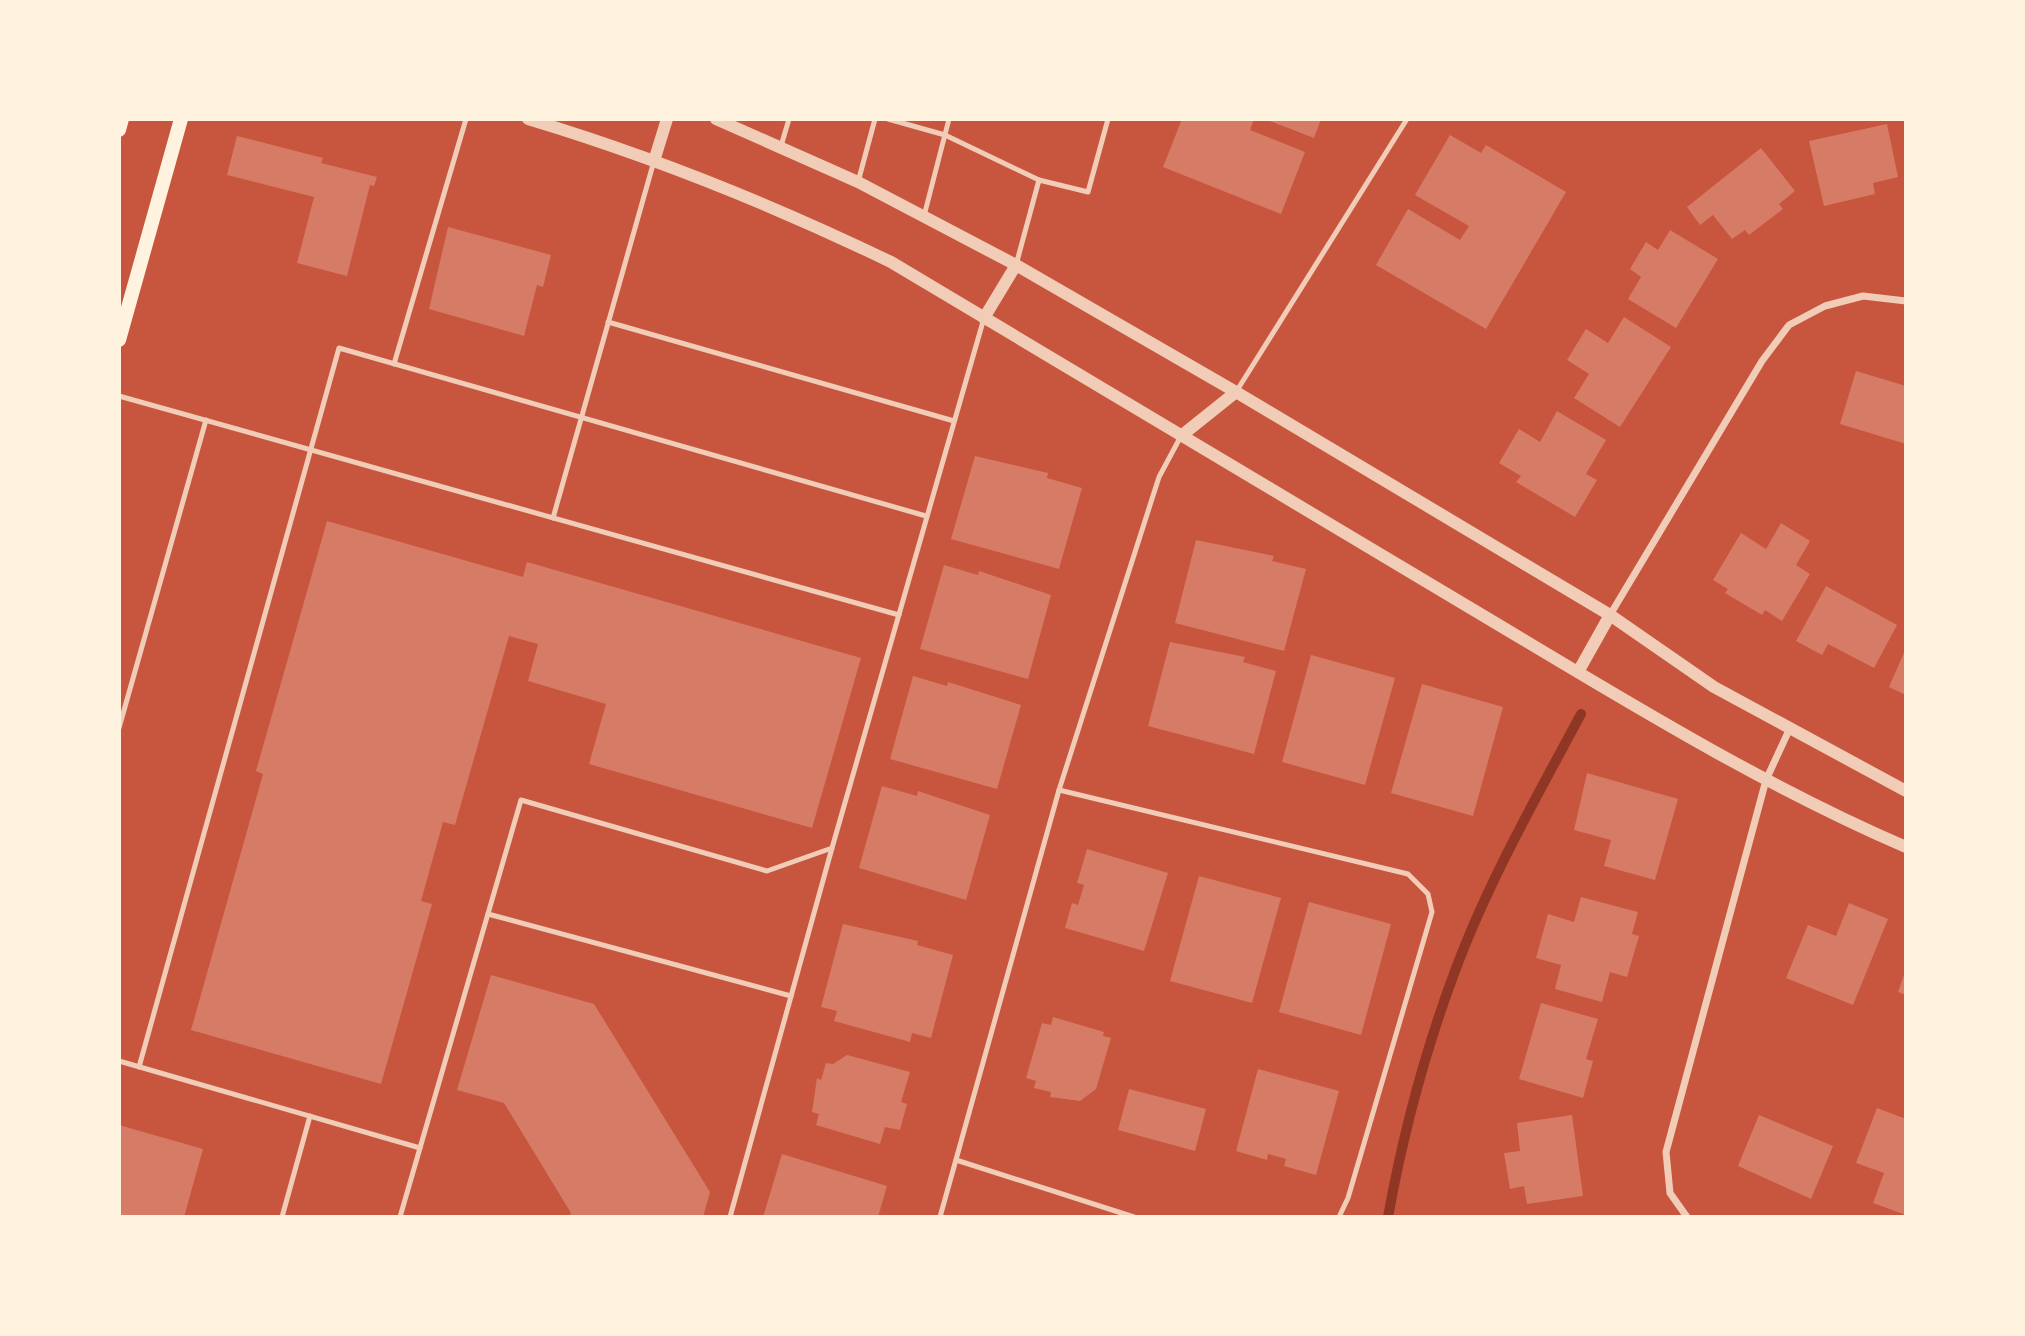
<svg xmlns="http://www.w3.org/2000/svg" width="2025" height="1336" font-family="'Public Sans',sans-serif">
<rect width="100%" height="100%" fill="#c8553d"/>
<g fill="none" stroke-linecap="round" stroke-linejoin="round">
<path stroke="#8f3625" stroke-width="10" d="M1388,1217C1403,1134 1425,1051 1455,971C1488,882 1536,798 1581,714"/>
</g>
<g fill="#d67c66">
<path d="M1182,119H1254L1250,130L1305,152L1281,214L1163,167Z"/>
<path d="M1265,119H1321L1314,138Z"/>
<path d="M1887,124L1898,177L1873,183L1875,194L1824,206L1809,141Z"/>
<path d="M1450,135L1481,153L1486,145L1566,192L1486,329L1376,265L1408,209L1460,240L1469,226L1415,195Z"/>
<path d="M237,136L323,158L321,163L377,177L374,186L370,185L347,276L297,263L314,197L227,175Z"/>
<path d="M1761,148L1795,191L1779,204L1783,209L1749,235L1745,230L1732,239L1713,215L1700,225L1687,207Z"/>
<path d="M448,227L551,255L543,287L537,285L524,336L429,309Z"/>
<path d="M1670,230L1718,259L1676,328L1628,299L1641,277L1630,269L1646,242L1658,250Z"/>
<path d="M1624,317L1671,347L1620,427L1574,398L1589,374L1567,360L1586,329L1608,343Z"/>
<path d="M1856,371L1906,386V444L1840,424Z"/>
<path d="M1557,411L1606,440L1586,474L1597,480L1575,517L1516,482L1521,476L1499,463L1519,429L1540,442Z"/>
<path d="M975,456L1048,473L1047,478L1082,488L1059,569L951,539Z"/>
<path d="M327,521L523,577L527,562L861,658L812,828L589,764L606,704L528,681L538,644L509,636L455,825L443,822L421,901L432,904L381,1084L191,1030L263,774L256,771Z"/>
<path d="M1781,523L1810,541L1796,565L1810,574L1782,621L1765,610L1762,615L1725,593L1728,589L1713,580L1741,533L1766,549Z"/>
<path d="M1196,540L1274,556L1272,561L1306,569L1284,651L1175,623Z"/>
<path d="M944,565L978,575L979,571L1051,595L1028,679L920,649Z"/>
<path d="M1826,586L1897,625L1874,668L1828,644L1822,655L1796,641Z"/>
<path d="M1170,642L1245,657L1243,662L1276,671L1254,754L1148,726Z"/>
<path d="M1906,648V695L1889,687Z"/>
<path d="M1311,655L1395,678L1365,785L1282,762Z"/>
<path d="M913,676L947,686L948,682L1021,705L997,789L890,759Z"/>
<path d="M1422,684L1503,707L1473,816L1391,793Z"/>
<path d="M1587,773L1678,799L1655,880L1604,866L1611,840L1574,830Z"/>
<path d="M882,786L917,796L918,791L990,815L966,900L859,868Z"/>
<path d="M1087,849L1168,873L1144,951L1065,928L1072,903L1078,905L1084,885L1077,883Z"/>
<path d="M1199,876L1281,898L1252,1003L1170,981Z"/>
<path d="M1581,897L1638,912L1632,934L1639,936L1627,977L1610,972L1602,1002L1555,989L1561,965L1536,958L1548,914L1574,922Z"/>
<path d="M1309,902L1391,924L1361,1035L1279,1012Z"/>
<path d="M1849,903L1888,919L1853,1005L1786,978L1808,925L1836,936Z"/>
<path d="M843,924L918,941L917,945L953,955L931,1038L912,1033L910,1042L834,1021L837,1011L821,1007Z"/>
<path d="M1906,969V995L1898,992Z"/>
<path d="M491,975L594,1004L710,1192L703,1217H569L571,1213L504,1103L457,1090Z"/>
<path d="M1541,1003L1598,1019L1586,1059L1593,1061L1583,1098L1519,1079Z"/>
<path d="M1053,1017L1104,1032L1103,1036L1111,1038L1096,1089L1080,1101L1050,1097L1051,1092L1034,1088L1036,1081L1026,1078L1042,1023L1051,1025Z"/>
<path d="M847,1055L910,1072L901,1102L907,1104L900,1130L885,1127L880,1144L816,1125L819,1114L812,1112L817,1078L821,1080L826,1063L833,1064Z"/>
<path d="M1258,1069L1339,1091L1316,1175L1284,1166L1286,1159L1268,1154L1267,1160L1236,1151Z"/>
<path d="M1129,1089L1206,1109L1195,1151L1118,1130Z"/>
<path d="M1877,1108L1906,1119V1215L1873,1203L1884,1173L1856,1163Z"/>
<path d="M1572,1115L1583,1196L1527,1204L1524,1186L1510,1189L1504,1153L1520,1151L1517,1123Z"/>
<path d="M1759,1115L1833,1146L1811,1199L1738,1166Z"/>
<path d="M119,1125L203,1149L184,1217H119Z"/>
<path d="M782,1154L887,1186L878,1217H763Z"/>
</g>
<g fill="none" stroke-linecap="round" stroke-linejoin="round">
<g stroke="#f1ccb7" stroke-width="5">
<path d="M888,119L945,135L1039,180"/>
<path d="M781,146L789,119"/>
<path d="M858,182L875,119"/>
<path d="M924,216L949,119"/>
<path d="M1016,265L1039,180L1088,192L1108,119"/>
<path d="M608,322L954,421"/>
<path d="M394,364L466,119"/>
<path d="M1236,392L1407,119"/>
<path d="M119,396L899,615"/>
<path d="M1181,436L1159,477L1059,790L1408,874L1428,894L1432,912L1348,1198L1339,1217"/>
<path d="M553,518L654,161"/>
<path d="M119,728L206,420"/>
<path d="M488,914L791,996"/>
<path d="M119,1061L420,1148L521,800L767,871L832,848L984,318"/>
<path d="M139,1067L339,348L926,516"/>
<path d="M956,1160L1134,1217"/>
<path d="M282,1217L310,1116"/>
<path d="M400,1217L420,1148"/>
<path d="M730,1217L832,848"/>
<path d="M940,1217L1059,790"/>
</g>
<g stroke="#f1ccb7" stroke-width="7">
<path d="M1610,615L1762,361L1789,325L1825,306L1863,296L1906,301"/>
<path d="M1687,1217L1670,1193L1666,1152L1766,780L1790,728"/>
</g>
<g stroke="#f1ccb7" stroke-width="12">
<path d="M528,119C651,156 775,206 891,262C1083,377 1275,492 1467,606C1610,691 1753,781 1906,847"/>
<path d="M716,119L858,182L1016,265L1236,392L1610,615L1714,687L1906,791"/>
<path d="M654,161L667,119"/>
<path d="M984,318L1016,265"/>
<path d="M1181,436L1236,392"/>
<path d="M1578,672L1610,615"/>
</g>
<g stroke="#fff3e0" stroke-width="14">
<path d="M119,130L122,119"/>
<path d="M119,340L181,119"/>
</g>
</g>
<rect width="2025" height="1336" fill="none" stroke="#fff3e0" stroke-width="242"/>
</svg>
